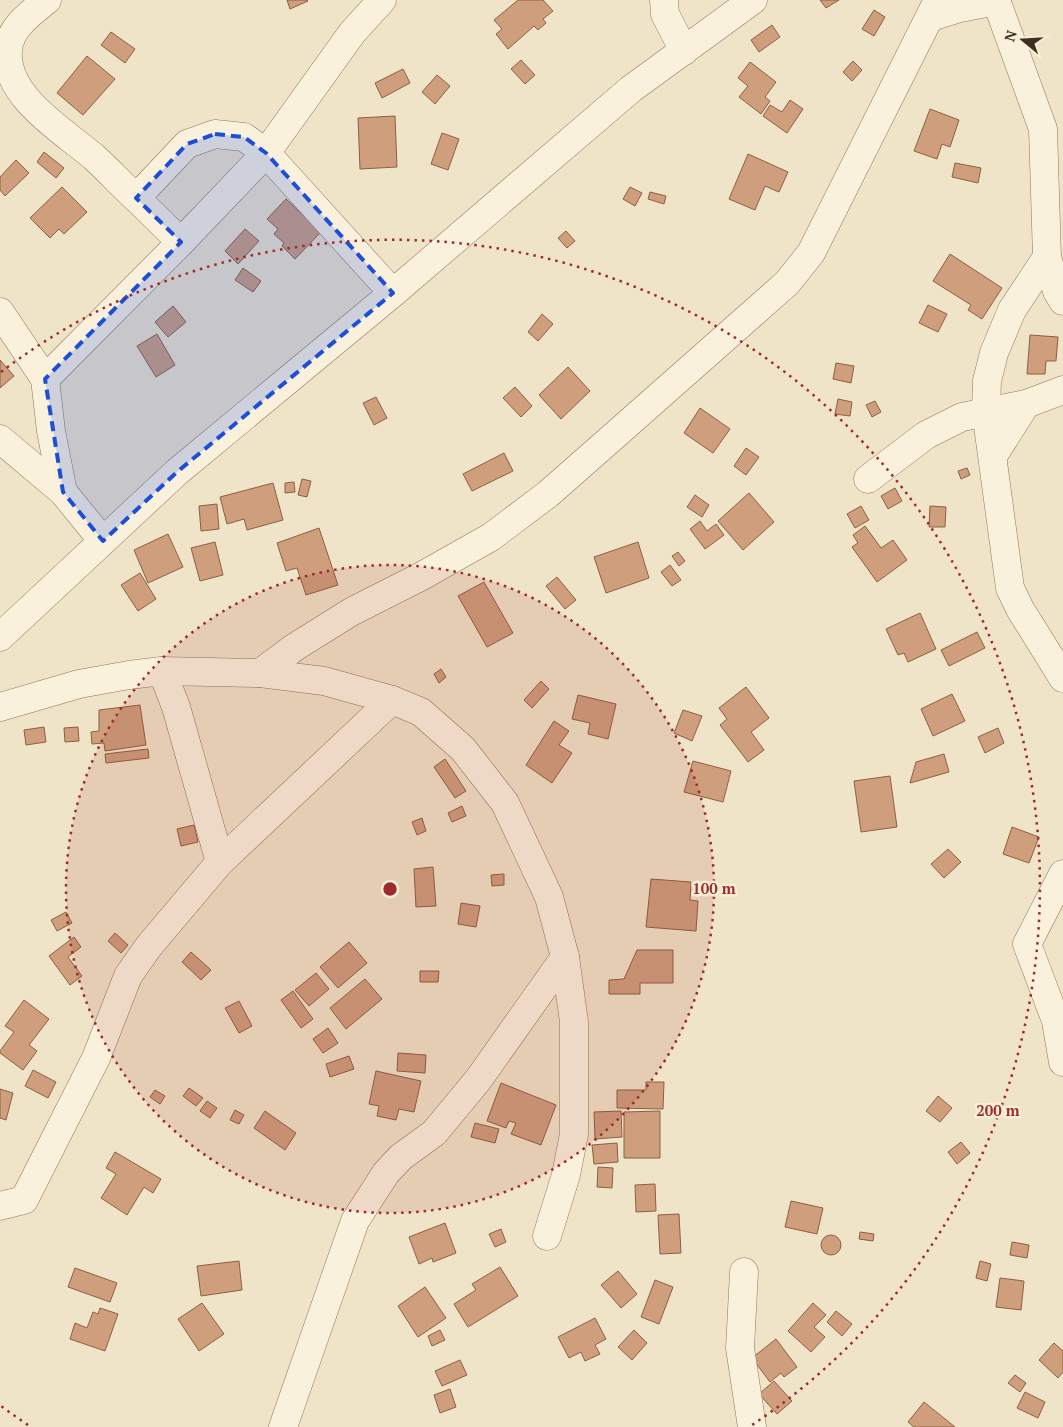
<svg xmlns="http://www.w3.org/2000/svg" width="1063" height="1427" font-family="'PT Serif',serif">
<rect width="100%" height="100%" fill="#f0e4c8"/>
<g fill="#cf9f7d" stroke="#8d5f41">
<path d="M287,0H307L308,1L290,9Z"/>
<path d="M518,0H543L553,11L543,19L546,23L538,30L534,26L508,49L496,34L502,29L494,20Z"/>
<path d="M820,0H839L826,8Z"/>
<path d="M874,10L885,17L874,36L862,29Z"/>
<path d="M772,25L780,37L759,52L751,40Z"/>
<path d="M111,32L135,49L125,63L101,45Z"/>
<path d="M87,56L115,79L83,115L57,93Z"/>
<path d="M521,60L535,75L525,84L511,69Z"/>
<path d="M853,61L862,70L852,81L843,72Z"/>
<path d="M750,62L776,82L765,97L770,101L761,114L739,97L748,86L738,78Z"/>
<path d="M403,69L410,83L382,98L375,83Z"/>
<path d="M437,75L450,86L435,104L422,92Z"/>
<path d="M790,100L803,109L787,133L763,116L770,105L782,112Z"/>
<path d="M930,109L959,120L950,147L942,144L937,159L914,151Z"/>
<path d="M395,116L397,167L360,169L358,118Z"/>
<path d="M442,133L459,139L448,170L431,164Z"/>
<path d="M44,152L64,168L56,178L37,162Z"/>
<path d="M748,154L788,172L779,192L765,186L755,210L729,199Z"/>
<path d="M16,160L29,173L5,196L0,190V177Z"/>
<path d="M955,163L981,168L978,183L952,177Z"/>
<path d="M62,187L87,212L64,234L59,229L50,238L30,218Z"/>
<path d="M630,187L642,193L635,206L623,199Z"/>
<path d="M650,192L666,196L664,204L648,199Z"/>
<path d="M286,199L321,232L295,259L282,246L284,243L274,234L278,229L267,219Z"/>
<path d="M245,229L259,241L238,264L225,251Z"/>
<path d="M566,231L575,241L567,248L558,238Z"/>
<path d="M950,254L1002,288L982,319L968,310L971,305L933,281Z"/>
<path d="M243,268L261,281L253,292L235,280Z"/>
<path d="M928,305L947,314L938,332L919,323Z"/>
<path d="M173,306L186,322L168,337L155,322Z"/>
<path d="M542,314L553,324L538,341L528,332Z"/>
<path d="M157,334L175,365L156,377L137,346Z"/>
<path d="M1030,335L1058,337L1056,361H1046L1045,374H1027Z"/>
<path d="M0,360L14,376L0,388Z"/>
<path d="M836,363L854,366L851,383L833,379Z"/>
<path d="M568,367L590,391L561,419L539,395Z"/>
<path d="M515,387L532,406L521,417L503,398Z"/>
<path d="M376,397L387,418L374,425L363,403Z"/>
<path d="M838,399L852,402L850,416L835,414Z"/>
<path d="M875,401L881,412L872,417L866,405Z"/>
<path d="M700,408L730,429L713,453L684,433Z"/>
<path d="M746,448L759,457L746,475L734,466Z"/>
<path d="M504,453L513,471L472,491L463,474Z"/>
<path d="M967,468L970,475L961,479L958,471Z"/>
<path d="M302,479L311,481L307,497L298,495Z"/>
<path d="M294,482L295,492L285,493V483Z"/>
<path d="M273,483L283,520L247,530L244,519L227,524L220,497Z"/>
<path d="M895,488L902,501L888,509L881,496Z"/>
<path d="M749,493L774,522L743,550L718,521Z"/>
<path d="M695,495L709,505L702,517L687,507Z"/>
<path d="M217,504L219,529L201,531L199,506Z"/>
<path d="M861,506L869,520L855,528L847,514Z"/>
<path d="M930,506L946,507L945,527H929Z"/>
<path d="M700,521L707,531L716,524L724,535L705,549L690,529Z"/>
<path d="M865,526L881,548L893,540L907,560L877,582L852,547L858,543L853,535Z"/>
<path d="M319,528L338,585L306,595L297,568L286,571L277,543Z"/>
<path d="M168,534L183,567L148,583L134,550Z"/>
<path d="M215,542L223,575L200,581L191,548Z"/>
<path d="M638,542L649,578L606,593L594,557Z"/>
<path d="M678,552L685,561L679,566L672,556Z"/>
<path d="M670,565L681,580L672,586L661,572Z"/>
<path d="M140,573L156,599L138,611L121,585Z"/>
<path d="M557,577L576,600L565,609L546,586Z"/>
<path d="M484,582L513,633L487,647L458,596Z"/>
<path d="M920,613L936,649L908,662L904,653L898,655L886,629Z"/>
<path d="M977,632L985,648L949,666L941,650Z"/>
<path d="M441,669L446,677L439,683L434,674Z"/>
<path d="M541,681L549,689L532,708L524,700Z"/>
<path d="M746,687L769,718L751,732L764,750L748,762L720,725L727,719L719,708Z"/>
<path d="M952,694L965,721L933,736L921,709Z"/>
<path d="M578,695L616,704L608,739L588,734L590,723L572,719Z"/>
<path d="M140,705L146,745L105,751L104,743L92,744L91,732L99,731V710Z"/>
<path d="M683,710L702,716L692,741L674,733Z"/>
<path d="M554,721L569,731L559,745L572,753L552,783L526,765Z"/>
<path d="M44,727L46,742L26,745L24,730Z"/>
<path d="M78,727L79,741L65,742L64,728Z"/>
<path d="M998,728L1004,743L985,753L978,737Z"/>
<path d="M148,749L149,758L106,763L105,754Z"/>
<path d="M944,754L949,772L910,783L916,762Z"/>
<path d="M445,759L466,791L455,798L434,767Z"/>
<path d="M693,761L731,771L723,802L684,792Z"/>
<path d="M890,776L897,827L861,832L854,781Z"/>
<path d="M462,806L466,816L452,822L448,813Z"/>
<path d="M422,818L426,831L417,835L412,822Z"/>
<path d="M194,825L198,842L181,846L177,829Z"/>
<path d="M1012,827L1039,837L1029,863L1003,854Z"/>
<path d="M948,849L961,862L944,878L931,864Z"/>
<path d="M433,867L436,906L416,907L414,869Z"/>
<path d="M504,874V885L492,886L491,875Z"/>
<path d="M651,879L691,882L690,900L698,901L696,931L646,927Z"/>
<path d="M461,903L480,906L476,927L458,924Z"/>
<path d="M66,912L72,923L57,931L51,920Z"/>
<path d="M115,933L128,945L121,953L108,941Z"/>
<path d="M74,937L81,947L68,957L82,976L70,985L49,956Z"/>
<path d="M349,942L367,963L338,988L320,967Z"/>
<path d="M637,950H673V983H640V994H609V980L624,979Z"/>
<path d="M191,952L211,970L201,980L182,962Z"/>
<path d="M420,971H439L438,982H420Z"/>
<path d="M316,973L329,989L309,1006L295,990Z"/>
<path d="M365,979L382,999L346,1029L330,1008Z"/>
<path d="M293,991L313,1019L301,1028L281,1000Z"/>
<path d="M24,1000L49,1019L29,1045L37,1051L23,1070L0,1053V1051L14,1032L5,1026Z"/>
<path d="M239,1001L252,1026L239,1033L225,1008Z"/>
<path d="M328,1028L338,1043L323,1053L313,1039Z"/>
<path d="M398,1053L426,1055L425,1073L397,1071Z"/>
<path d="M349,1056L354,1069L330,1077L326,1064Z"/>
<path d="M33,1070L56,1082L48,1098L25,1086Z"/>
<path d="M376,1071L421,1081L414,1112L399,1109L396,1120L377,1116L379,1106L369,1104Z"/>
<path d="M646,1082H664L663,1109L617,1108V1090H646Z"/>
<path d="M501,1083L556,1105L541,1145L511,1134L516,1123L509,1121L506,1128L487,1121Z"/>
<path d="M189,1088L203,1098L196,1106L183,1096Z"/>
<path d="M0,1089L13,1093L6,1120L0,1118Z"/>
<path d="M155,1090L165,1096L160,1104L150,1097Z"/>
<path d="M938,1096L952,1108L940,1122L926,1111Z"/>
<path d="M207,1101L217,1108L210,1118L200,1111Z"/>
<path d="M235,1110L244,1115L239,1124L230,1120Z"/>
<path d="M265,1111L296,1133L285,1150L254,1128Z"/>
<path d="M621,1111L622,1137L595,1139L594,1112Z"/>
<path d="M660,1111V1158H624V1112Z"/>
<path d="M475,1123L499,1129L495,1143L471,1137Z"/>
<path d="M961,1142L970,1153L957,1164L948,1152Z"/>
<path d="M617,1143L618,1162L594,1164L592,1145Z"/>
<path d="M115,1152L161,1179L153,1193L144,1187L127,1215L101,1198L116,1174L106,1168Z"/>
<path d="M598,1167L613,1168L612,1188L597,1187Z"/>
<path d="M655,1184L656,1211L636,1212L635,1185Z"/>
<path d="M791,1201L823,1208L817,1234L785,1227Z"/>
<path d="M679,1214L681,1253L660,1254L658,1215Z"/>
<path d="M445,1223L456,1253L433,1262L432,1258L419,1264L409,1237Z"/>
<path d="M501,1229L506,1242L495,1247L489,1234Z"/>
<path d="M860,1232L874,1234L873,1241L859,1239Z"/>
<circle cx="831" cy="1245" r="10"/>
<path d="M1012,1242L1029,1245L1027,1258L1010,1255Z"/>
<path d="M239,1261L242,1290L201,1296L197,1266Z"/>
<path d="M980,1261L991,1264L987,1281L976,1278Z"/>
<path d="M500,1267L518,1296L468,1327L454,1304L476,1290L472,1284Z"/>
<path d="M75,1268L117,1283L110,1302L68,1287Z"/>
<path d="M618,1271L637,1294L621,1308L601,1285Z"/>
<path d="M1000,1278L1024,1281L1021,1310L996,1307Z"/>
<path d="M655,1280L673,1287L659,1324L641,1317Z"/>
<path d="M425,1287L446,1318L418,1337L398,1306Z"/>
<path d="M202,1303L224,1334L199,1351L178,1319Z"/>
<path d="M813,1303L826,1315L814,1327L825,1337L811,1352L788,1331Z"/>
<path d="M100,1308L118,1314L105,1351L70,1339L75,1323L87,1328L93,1312L98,1314Z"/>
<path d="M836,1311L852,1324L842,1336L827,1322Z"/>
<path d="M595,1318L606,1339L595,1345L600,1354L585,1361L581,1352L569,1358L558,1337Z"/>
<path d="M440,1330L445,1340L432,1346L428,1336Z"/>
<path d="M634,1330L647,1343L632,1360L618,1347Z"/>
<path d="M776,1339L797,1367L784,1377L781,1373L770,1382L752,1358Z"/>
<path d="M1054,1343L1063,1351V1372L1058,1378L1039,1360Z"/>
<path d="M460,1360L467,1375L442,1386L435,1371Z"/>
<path d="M1015,1375L1026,1383L1020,1392L1008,1383Z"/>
<path d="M774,1381L792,1401L777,1414L759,1394Z"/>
<path d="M450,1389L456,1407L440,1413L434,1395Z"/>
<path d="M1025,1392L1045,1402L1038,1418L1017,1408Z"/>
<path d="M924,1402L955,1427H914L908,1422Z"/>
</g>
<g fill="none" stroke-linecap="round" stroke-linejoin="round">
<defs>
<g id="minor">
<path d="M47,0C31,13 10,27 8,50C4,97 64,131 95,158C109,171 122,185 136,198L187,144L215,134L244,137L266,153L393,293"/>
<path d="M664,0L665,14L684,51"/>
<path d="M996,0L1043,129L1047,257L1057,291L1063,301"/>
<path d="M931,17L960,8L997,1"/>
<path d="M136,198L181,242"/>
<path d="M1047,257L1012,310L994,353L987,381L986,411L1010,588L1020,609L1063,678"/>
<path d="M0,312L45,379"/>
<path d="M0,439L63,492"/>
<path d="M993,456L1026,404L1063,390"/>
<path d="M868,479L926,435L962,417L1026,404"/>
<path d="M103,541L63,492L51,431L45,379L181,242L266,153L352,33L382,0"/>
<path d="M0,637L177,472L393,293L631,89L753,0"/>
<path d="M162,671L176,707L220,862"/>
<path d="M260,673L295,647L351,612L420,577L491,537L548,494L606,443L787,283L811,253L938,0"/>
<path d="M0,707L79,684L129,675L162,671L260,673L324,681L392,700L421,712L463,749L505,803L549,897L565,957L574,1022V1134L566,1175L547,1236"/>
<path d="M1063,874L1027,944L1056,1021L1063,1062"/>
<path d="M0,1206L24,1200L96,1058L128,976L149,946L220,862L392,700"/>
<path d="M744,1272L740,1348L752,1427"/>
<path d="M283,1427L355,1221L386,1173L401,1157L434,1133L478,1080L565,957"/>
</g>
</defs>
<use href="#minor" stroke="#8d765c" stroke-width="29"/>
<use href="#minor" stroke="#faf1dc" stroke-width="28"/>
</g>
<path fill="#1d4ed8" fill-opacity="0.2" stroke="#1d4ed8" stroke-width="4" stroke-dasharray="10 6" stroke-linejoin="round" d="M215,134L244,137L266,153L393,293L177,472L103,541L63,492L45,379L181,242L136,198L187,144Z"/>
<circle cx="390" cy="889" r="324" fill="#9e2a2b" fill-opacity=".12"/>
<g fill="none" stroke="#9e2a2b" stroke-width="2.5" stroke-dasharray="2.5 5">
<circle cx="390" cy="889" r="324"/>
<path d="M28 1425A647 647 0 0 1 1 1406M1 372A647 647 0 1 1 752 1425"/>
</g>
<circle cx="390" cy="889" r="8" fill="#9e2a2b" stroke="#f7eed8" stroke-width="2.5"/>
<g font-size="15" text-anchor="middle" font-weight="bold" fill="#9e2a2b" stroke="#f7eed8" stroke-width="5" stroke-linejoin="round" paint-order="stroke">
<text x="714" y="894">100 m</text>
<text x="998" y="1116">200 m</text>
</g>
<g transform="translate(1023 40) rotate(288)" stroke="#f7eed8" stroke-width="4" paint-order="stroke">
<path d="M0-4L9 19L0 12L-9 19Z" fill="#3d2e20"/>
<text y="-8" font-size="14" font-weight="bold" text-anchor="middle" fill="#3d2e20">N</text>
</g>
</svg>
